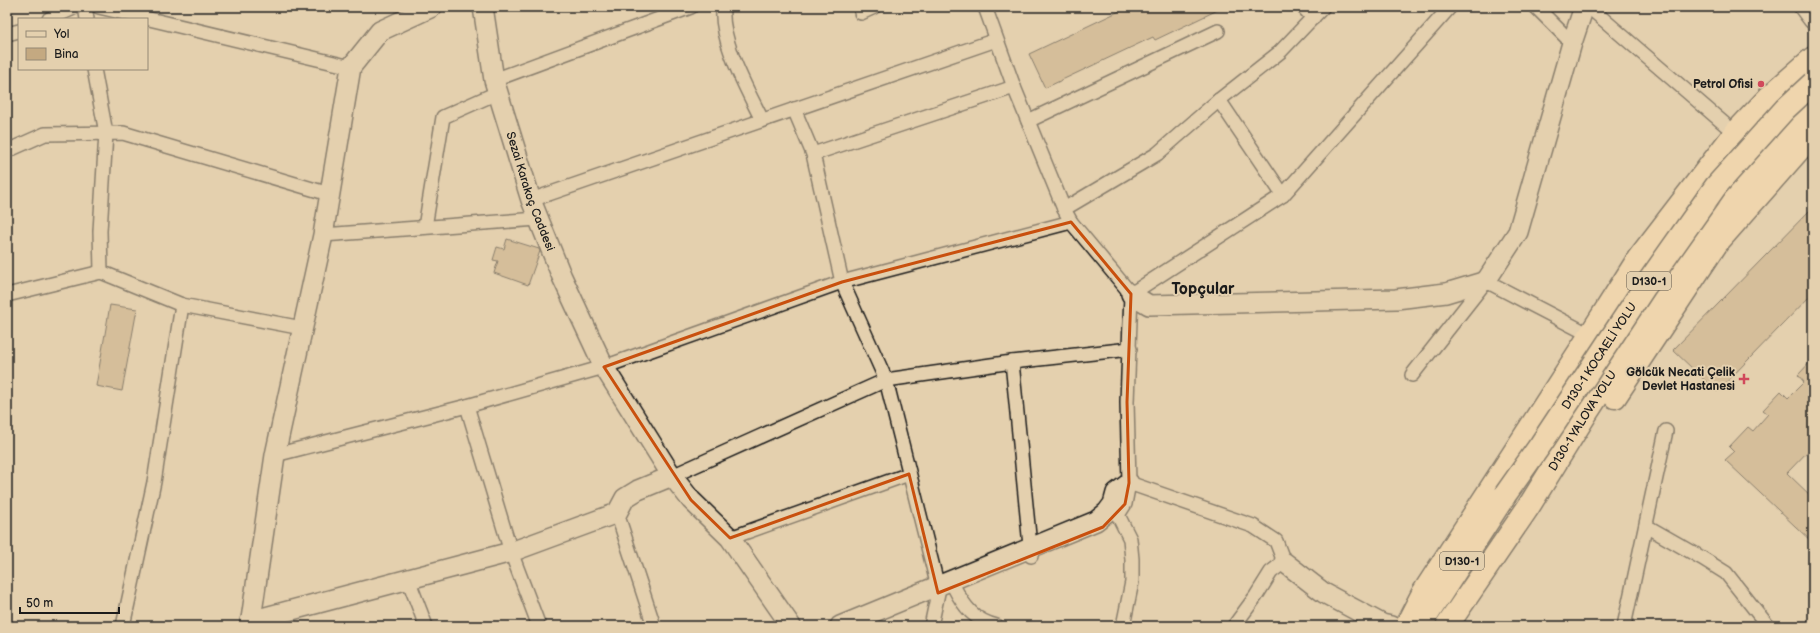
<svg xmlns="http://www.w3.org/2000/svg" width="1820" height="633" font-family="'Balsamiq Sans',sans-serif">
<rect width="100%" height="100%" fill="#e4d0ae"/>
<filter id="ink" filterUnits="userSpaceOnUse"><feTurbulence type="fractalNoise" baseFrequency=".025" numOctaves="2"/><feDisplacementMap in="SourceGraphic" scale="8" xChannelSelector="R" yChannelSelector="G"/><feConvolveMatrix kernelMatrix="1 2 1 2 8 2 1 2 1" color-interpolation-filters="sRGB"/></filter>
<g filter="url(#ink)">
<g fill="#c4a981" stroke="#1c1c1c">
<path d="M1128,7H1224L1155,40L1153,37L1045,88L1029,54Z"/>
<path d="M1813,207V293L1717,392L1673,350Z"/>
<path d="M507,239L539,249L540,251L528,285L494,273L498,261L493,260L497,247L504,249Z"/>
<path d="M110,305L137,309L122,391L96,386Z"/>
<path d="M1813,359V446L1787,473L1813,498V543L1725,460L1734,452L1729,447L1748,427L1753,431L1768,414L1763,410L1781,391L1788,398L1804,382L1798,375Z"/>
</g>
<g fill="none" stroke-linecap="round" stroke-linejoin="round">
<defs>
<g id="street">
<path d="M85,7L87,19"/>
<path d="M99,7L351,67"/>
<path d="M723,7C720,42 747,89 762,120"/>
<path d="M985,7L1014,87L1064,209L1071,222L1131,294L1127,402L1129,483L1125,504L1118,515L1130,539L1132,559V582L1123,626"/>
<path d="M1303,7L1313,18"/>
<path d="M1536,7L1572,43"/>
<path d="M1589,7L1735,133"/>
<path d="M861,13L874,7"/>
<path d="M49,19L76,7"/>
<path d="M7,34L19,31"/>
<path d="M94,69L106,133L100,231L101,272"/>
<path d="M494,80L691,7"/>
<path d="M1219,100L1283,195"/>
<path d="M794,109L813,154L842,282L886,380L938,587V593L931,626"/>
<path d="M1028,121L1218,31"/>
<path d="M7,151L45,134L123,133L329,194"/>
<path d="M813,154L1014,87"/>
<path d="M531,200L996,40"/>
<path d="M1064,209L1157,154L1219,100L1280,52L1323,7"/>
<path d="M425,227L443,117L499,92"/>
<path d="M323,235L538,219"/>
<path d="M1131,294L1283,195L1450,7"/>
<path d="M7,295L101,272L182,305L302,328"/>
<path d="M1012,362L1031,556"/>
<path d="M1412,375L1486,281L1590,335"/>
<path d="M467,406L511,552L539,626"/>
<path d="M275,455L467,406L604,367L842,282L1071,222"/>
<path d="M672,476L886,380L1012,362L1130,349"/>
<path d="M1129,483L1253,526L1276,541L1284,562L1271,572L1256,596L1234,626"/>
<path d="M617,513L654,626"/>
<path d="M1646,526L1702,558L1726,573L1768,626"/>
<path d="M730,538L909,474"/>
<path d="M408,579L426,626"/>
<path d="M954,587C964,607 975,621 997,626"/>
<path d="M123,626L154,482L182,305"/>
<path d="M1624,626L1666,431"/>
</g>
<g id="secondary">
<path id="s1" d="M483,7L494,80L531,200L562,277L604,367L672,476L691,500L730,538L791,626"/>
<path d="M1804,7L1813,19"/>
<path d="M1131,294L1149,305L1396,299L1446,293L1486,281L1518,232L1572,43L1584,7"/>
<path d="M1284,562L1324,593L1382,624L1391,626"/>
<path d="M250,621L511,552L617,513L625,498L638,490L672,476"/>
<path d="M250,626L275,455L323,235L351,67L380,31L432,7"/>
<path d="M840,626L1096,521L1107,512L1113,504L1116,493L1129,483"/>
</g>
<g id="highway">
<path d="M1615,397L1717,243L1813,134"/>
<path d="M1406,626L1423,593L1590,335L1638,259L1735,133L1769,97L1813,58"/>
<path d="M1420,626L1505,495"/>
<path id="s2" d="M1447,626L1529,506L1586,414L1701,237L1764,158L1813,108"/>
</g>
</defs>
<use href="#street" stroke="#1c1c1c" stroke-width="16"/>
<use href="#secondary" stroke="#1c1c1c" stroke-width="22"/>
<use href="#highway" stroke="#1c1c1c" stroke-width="25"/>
<use href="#street" stroke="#e4d0ae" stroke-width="13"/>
<use href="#secondary" stroke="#e4d0ae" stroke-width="19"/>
<use href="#highway" stroke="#fcdcac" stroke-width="22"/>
<defs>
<g id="highway-bridge">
<path id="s3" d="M1505,495L1541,444L1644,288L1716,186L1785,109L1813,83"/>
</g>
</defs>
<use href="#highway-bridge" stroke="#1c1c1c" stroke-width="25" stroke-linecap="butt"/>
<use href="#highway-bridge" stroke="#fcdcac" stroke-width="22"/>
</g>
</g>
<path d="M0 0H1820V633H0ZM1071,222L1131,294L1127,402L1129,483L1125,504L1103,527L938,593L909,474L730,538L691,500L604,367L842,282Z" fill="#e4d0ae" fill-opacity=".55" fill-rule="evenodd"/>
<path fill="none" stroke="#c9500e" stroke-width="3" stroke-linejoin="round" d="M1071,222L1131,294L1127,402L1129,483L1125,504L1103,527L938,593L909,474L730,538L691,500L604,367L842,282Z"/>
<g fill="#d1495b" stroke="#e4d0ae" stroke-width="1.5">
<circle cx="1761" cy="84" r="4"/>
<path d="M1742 373h4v4h4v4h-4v4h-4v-4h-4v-4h4z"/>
</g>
<g text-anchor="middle" stroke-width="4" stroke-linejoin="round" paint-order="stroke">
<g fill="#e4d0ae" stroke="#585248" stroke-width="1">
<rect x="1627" y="272" width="44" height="18" rx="3"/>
<rect x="1440" y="552" width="44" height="18" rx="3"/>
</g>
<g font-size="11" font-weight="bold" fill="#1c1c1c">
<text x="1649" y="285">D130-1</text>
<text x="1462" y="565">D130-1</text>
</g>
<g font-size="12" font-weight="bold" fill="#1c1c1c" stroke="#e4d0ae" text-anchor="end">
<text x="1753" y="88">Petrol Ofisi</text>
<text x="1735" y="376">Gölcük Necati Çelik<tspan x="1735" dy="14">Devlet Hastanesi</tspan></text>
</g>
<g font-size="12" fill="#1c1c1c" stroke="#e4d0ae">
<text dy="4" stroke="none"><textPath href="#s1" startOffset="191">Sezai Karakoç Caddesi</textPath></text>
<text dy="4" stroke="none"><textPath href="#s3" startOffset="168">D130-1 KOCAELİ YOLU</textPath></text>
<text dy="4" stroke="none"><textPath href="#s2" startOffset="246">D130-1 YALOVA YOLU</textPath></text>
</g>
<g font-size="16" font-weight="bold" fill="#1c1c1c" stroke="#e4d0ae">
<text x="1203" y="294">Topçular</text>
</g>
</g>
<rect width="1820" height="633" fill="none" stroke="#e4d0ae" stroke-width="24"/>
<rect x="12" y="12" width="1796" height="609" fill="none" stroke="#1c1c1c" stroke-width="1.5" filter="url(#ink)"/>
<rect x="18" y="18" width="130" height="52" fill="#e4d0ae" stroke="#948874"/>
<rect x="26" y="31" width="20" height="6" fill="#e4d0ae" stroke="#948874"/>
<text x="54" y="38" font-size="12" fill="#1c1c1c">Yol</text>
<rect x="26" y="48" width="20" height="12" fill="#c4a981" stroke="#948874"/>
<text x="54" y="58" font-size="12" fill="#1c1c1c">Bina</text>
<path d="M20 607v6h99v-6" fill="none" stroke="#1c1c1c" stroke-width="2"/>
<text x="26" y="607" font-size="12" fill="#1c1c1c" stroke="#e4d0ae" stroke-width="3" paint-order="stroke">50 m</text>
</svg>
